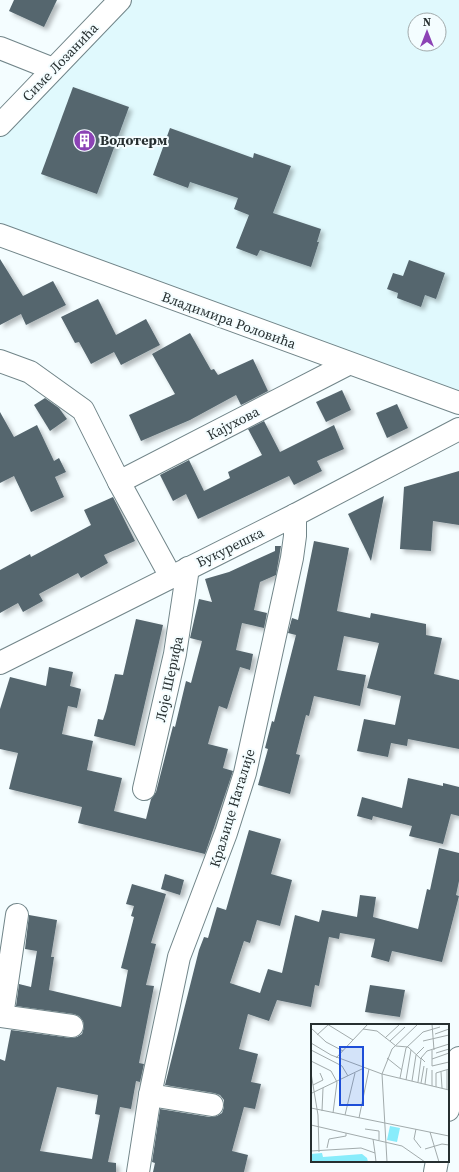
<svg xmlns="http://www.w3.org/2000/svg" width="459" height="1172" font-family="'Source Serif 4',serif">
<defs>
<filter id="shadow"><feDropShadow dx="3.5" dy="3.5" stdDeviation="2" flood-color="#0004"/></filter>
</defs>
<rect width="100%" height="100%" fill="#f4fdff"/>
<path fill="#e0f9fd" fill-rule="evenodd" d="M120,0H459V403L0,235V125ZM415,20H439V44H415Z"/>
<g fill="#55666e" fill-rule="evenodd" filter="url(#shadow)">
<path d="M14,0H57L44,27L9,11Z"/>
<path d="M73,87L129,107L97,194L41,174Z"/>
<path d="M170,128L253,158L254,153L291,166L273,213L321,229L317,242H319L311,267L260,250L257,256L236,248L249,215L234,209L238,198L190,182L188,188L153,175Z"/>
<path d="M0,259L23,296L53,281L66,305L26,325L21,314L0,325Z"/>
<path d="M409,260L445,273L436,299L425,295L421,307L397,298L398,293L387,289L393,273L403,276Z"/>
<path d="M98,299L116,335L146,319L160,345L121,365L114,352L91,364L79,342L75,343L61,317Z"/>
<path d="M190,333L211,370L214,369L218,375L253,359L268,391L241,405L236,395L190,420L141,441L129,415L175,394L152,354Z"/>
<path d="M342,390L351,410L326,422L316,402Z"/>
<path d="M45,398L59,408L67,419L50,431L34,405Z"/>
<path d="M397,404L408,428L387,438L376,413Z"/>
<path d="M0,412L14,437L37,425L54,461L59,458L66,472L55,477L64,497L31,512L14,476L0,483Z"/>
<path d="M264,421L280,452L334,425L344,449L317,461L322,471L294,485L289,476L198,519L186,494L173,501L160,475L189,460L204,491L230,478L228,472L262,455L248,429Z"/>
<path d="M459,471V525L433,521L431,551L400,549L404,487Z"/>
<path d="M384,496L371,561L348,514Z"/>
<path d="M113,497L135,541L104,555L108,563L81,578L78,573L39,594L43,601L23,612L18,603L0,613V570L30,554L31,557L91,525L84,510Z"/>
<path d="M314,541L349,548L337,611L370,618L371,613L426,624V635L442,638L434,674L459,680V749L408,739L407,746L391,743L388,757L357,751L364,719L395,725L401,696L367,688L379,643L344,636L337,670L366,675L360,706L314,696L309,716L306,715L296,754L300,755L290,794L258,785L268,749L265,748L272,721L274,722L296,635L288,633L292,618L298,620Z"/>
<path d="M275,546H281L276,575L260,582L254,610L267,613L264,628L242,623L236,650L253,654L250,670L240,667L227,709L219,706L208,744L228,749L223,768L233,771L205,854L78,823L82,807L9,789L18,753L0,749V709L10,677L46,686L49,667L73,672L70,686L81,689L77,708L68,706L62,734L93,741L87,770L122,778L114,811L146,819L151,799L156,792L173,726L175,727L186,681L191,683L202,641L190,638L199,599L212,602L205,579L229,572L275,551Z"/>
<path d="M136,619L163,625L135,746L94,736L98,719L103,720L106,711L115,674L123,675Z"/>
<path d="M408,778L443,786V783L459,787V816L451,814L443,844L409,836L412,826L373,816L372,820L357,816L362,797L402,808Z"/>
<path d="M249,830L281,839L271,874L292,880L280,926L257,920L250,943L244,941L230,983L260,993L268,969L282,973L295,915L319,922L322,910L357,917L360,895L376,897L373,917L418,929L427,889L430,890L439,848L459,853V881L456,895L459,896L442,962L392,951L389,962L371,957L375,939L340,933L339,939L329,937L319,986L315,985L311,1007L277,1000L269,1021L248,1014L239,1049L258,1054L251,1082L261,1084L255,1109L244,1107L232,1151L248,1155L244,1172H153L155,1163L152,1162L160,1109L210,1117L217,1116L222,1113L224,1107V1100L220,1095L214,1093L165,1085L199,950L204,937L208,938L217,907L226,910Z"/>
<path d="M165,874L184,880L180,895L161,889Z"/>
<path d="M132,884L166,894L151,943L156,944L146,985L154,986L139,1063L144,1064L140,1082L136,1081L131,1109L120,1107L108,1162L116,1163V1172H0V1059L5,1061L11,1030L71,1038L77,1037L82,1034L84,1027L83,1021L79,1016L74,1014L16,1006L19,984L31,987L37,951L25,949L29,915L57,920L51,957H54L49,990L121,1007L128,970L121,968L134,917L131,916L134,906L126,904ZM57,1087L98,1095L95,1114L100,1115L92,1159L40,1151Z"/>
<path d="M370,985L405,990L400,1017L365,1012Z"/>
</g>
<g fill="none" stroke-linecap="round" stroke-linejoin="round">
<defs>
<g id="minor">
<path d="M0,48L53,69"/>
<path d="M0,125L120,0"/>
<path d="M0,235L459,403"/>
<path d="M0,361L30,372L83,410L119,482L171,577"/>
<path d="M119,482L348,364"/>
<path d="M0,663L295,515L459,429"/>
<path d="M144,789L175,654L188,568"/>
<path d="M0,1016L72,1026"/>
<path d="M2,1016L17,915"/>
<path d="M150,1095L212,1105"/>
<path d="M448,1110L459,1058"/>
<path d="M138,1172L150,1095L179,957L226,833L245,773L292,558L295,536V515"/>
<path d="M435,1172L437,1161"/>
</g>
</defs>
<use href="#minor" stroke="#718589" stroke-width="24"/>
<use href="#minor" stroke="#fff" stroke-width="22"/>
</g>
<defs>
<symbol id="building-disc" viewBox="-11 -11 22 22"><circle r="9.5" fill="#8c43b5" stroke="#f4fdff"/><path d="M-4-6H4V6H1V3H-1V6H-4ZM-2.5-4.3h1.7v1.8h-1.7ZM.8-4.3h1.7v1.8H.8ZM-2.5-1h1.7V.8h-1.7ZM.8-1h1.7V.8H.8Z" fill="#fff"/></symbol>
</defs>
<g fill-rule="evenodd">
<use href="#building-disc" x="72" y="128" width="25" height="25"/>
</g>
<g text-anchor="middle" stroke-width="4" stroke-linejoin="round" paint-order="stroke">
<g font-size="14" fill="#262f30" stroke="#f4fdff">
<text transform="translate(60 62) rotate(-46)" y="5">Симе Лозанића</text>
<text transform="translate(229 320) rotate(20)" y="5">Владимира Роловића</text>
<text transform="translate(233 423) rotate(-27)" y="5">Кајухова</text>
<text transform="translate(230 547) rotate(-26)" y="5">Букурешка</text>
<text transform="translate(169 679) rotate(-78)" y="5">Лоје Шерифа</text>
<text transform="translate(232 808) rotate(-73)" y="5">Краљице Наталије</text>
</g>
<g font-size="14" font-weight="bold" fill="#262f30" stroke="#f4fdff" text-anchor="start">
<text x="100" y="145">Водотерм</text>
</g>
</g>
<g transform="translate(311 1024)">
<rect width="138" height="138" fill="#f4fdff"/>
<path d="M79,102L89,104L86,118L76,116ZM11,129L12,133L51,130L56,134L57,138H0V130Z" fill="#88ecfb"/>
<path fill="none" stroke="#a2abac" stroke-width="1" d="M16,0L42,16M121,0L123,26M0,4L15,18L32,27M52,5L66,7L85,22M124,10L138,5M6,11L18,0M74,14L89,0M79,17L94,3M112,17L138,11M0,19L20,31L71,50L138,66M85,22L97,23L110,35L107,58M0,26L31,42L37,52M121,26V42L138,38M125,29L138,25M25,34L57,0M76,34L91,46M121,35L138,29M0,37L20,47L26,58L22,89M114,38L110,34L116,27L138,20M136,46V65M130,48L131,64M0,49L7,91L8,128M89,54L95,24L112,8L129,3M95,56L100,26M101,57L105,31L113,23M110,59L113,42M114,60L116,44M2,61L12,56L9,49M121,62V46M125,63V49L138,45M1,69L53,44M0,84L138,112M11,87L12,64M34,91L44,49M48,94L58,45M0,101L91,122L114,138M54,105L68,107V116M105,105L103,115L110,124M119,108L128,138M62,115L64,129M16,124L18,115L35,112V109M114,125L131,120L138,121M0,127L50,124L64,129L65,138M76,138L71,50L81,25L107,0"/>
<path fill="#1d4ed8" fill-opacity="0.15" stroke="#1d4ed8" stroke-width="2" d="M29,23H52V81H29Z"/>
<rect width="138" height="138" fill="none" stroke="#262f30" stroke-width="2"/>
</g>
<g transform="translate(427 32)"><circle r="19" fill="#f4fdff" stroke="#a2abac"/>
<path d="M0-3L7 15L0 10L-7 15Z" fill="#8c43b5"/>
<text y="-6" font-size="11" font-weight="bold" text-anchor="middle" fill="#262f30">N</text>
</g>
</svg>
